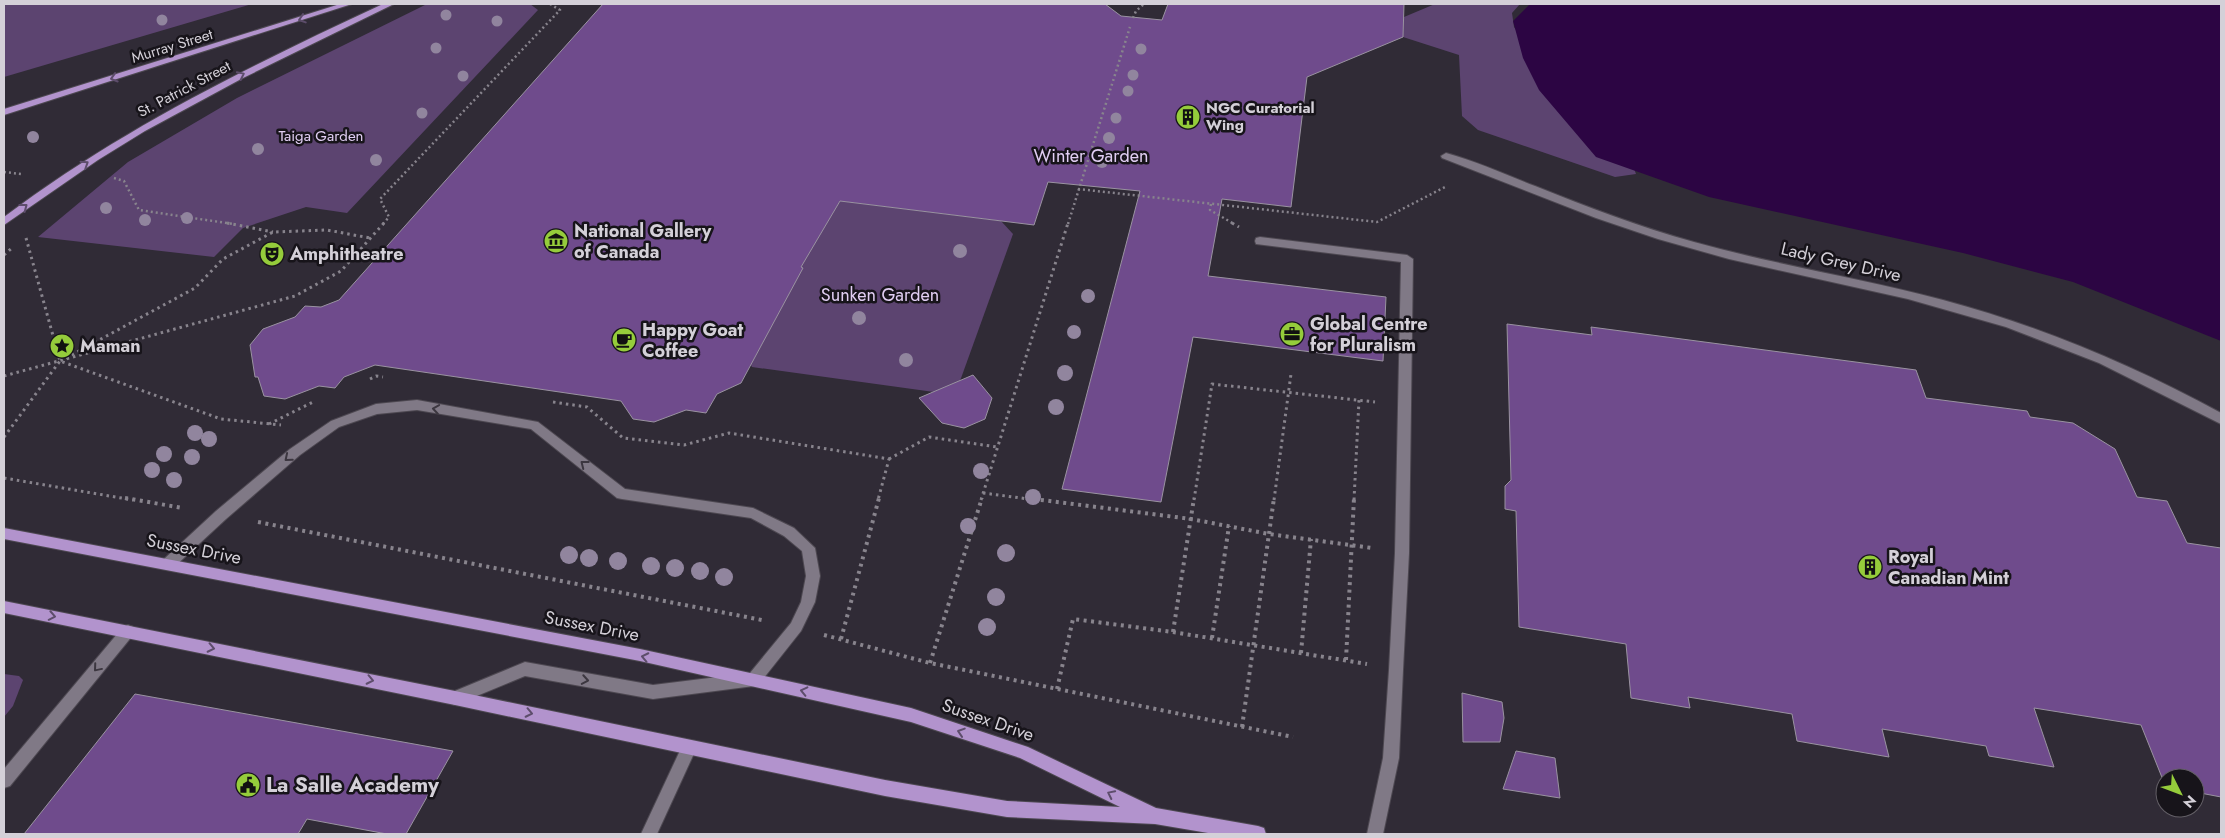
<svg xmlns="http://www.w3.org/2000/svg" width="2225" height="838" font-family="Jost,sans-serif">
<rect width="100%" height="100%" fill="#302b36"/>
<g fill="#5c4470">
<path d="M4,4H252L4,77Z"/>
<path d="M427,4H530L538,10L347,213L306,207L243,228L214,257L38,237L128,162L237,98Z"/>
<path d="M1435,4H1520L1512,13L1514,27L1592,136L1632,163L1636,174L1615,177L1478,130L1462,116L1459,55L1403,37L1404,17Z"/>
<path d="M840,201L1001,221L1013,234L960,381L934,392L752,367L741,348Z"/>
<path d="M4,674L19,676L23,680L13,706L4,717Z"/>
</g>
<path fill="#2c0543" d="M1530,4H2221V341L2073,282L1963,253L1709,197L1596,157L1539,90L1523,58L1513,21Z"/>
<g fill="#6f4b8c" stroke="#9a93a1">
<path d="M603,4H1105L1121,16L1162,20L1168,4H1404L1403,37L1307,77L1291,207L1222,199L1208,276L1386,297L1383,361L1193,337L1161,502L1062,489L1140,191L1048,182L1034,225L840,201L801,267L803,268L741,383L717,394L706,413L686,410L654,422L633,419L621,401L375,365L344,377L335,388L319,386L285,399L264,396L258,377H255L250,345L263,329L295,317L305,306L321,307L339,300Z"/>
<path d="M1507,324L1592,335L1591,327L1916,370L1926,398L2027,411L2030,417L2073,423L2115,449L2137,497L2167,501L2187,543L2221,548V797L2195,792V778H2165V785L2141,725L2034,708L2054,767L1989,756L1986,746L1882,729L1889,757L1797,741L1792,714L1688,697L1690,708L1631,698L1626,644L1519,627L1516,511L1505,509V486L1511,480Z"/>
<path d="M973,375L992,398L985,419L964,428L942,423L919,398Z"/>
<path d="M1462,693L1502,702L1504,718L1500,742H1463Z"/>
<path d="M135,694L453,751L406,834H387L307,819L298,834H24Z"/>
<path d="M1516,751L1555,758L1560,798L1503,789Z"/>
</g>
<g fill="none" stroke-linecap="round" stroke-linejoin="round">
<defs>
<g id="minor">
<path d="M1446,153C1476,161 1506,175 1535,186C1587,207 1640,227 1694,242C1776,265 1861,278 1943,300C2040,326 2133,365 2221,413V424L2099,363L2006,327L1908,299L1729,259L1658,239L1596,218L1442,158L1441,156Z"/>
<path d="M1260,237L1407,255L1413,259L1409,553L1403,670L1399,758L1383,834H1367L1383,758L1389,670L1395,553L1401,262L1256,244L1255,241L1256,238Z"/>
<path d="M417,400L538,422L625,489L753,508L794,528L815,548L820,576L815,602L801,631L759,684L754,686L653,699L525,676L455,705L450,703L447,698L450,693L525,662L653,685L750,673L791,623L801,602L806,576L802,551L784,536L751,518L622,499L617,498L531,429L417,410L377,414L339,427L300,455L226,519L173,568L168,570L163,568L161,564L163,560L216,511L290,449L331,421L376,404Z"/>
<path d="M128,625L133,627L135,631L133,635L10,786L4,788V769L123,627Z"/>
<path d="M689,740L694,742L697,747L657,834H641L684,742Z"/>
</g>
<g id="major">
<path d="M340,4H352L4,115V109Z"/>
<path d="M383,4H394L243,78L145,131L98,160L4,225V217C122,128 250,66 383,4Z"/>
<path d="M4,528L640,649L911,708L1028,747L1156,808L1258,826L1264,828L1266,834H1214L1155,824L1007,817L885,796L455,705L4,613V601L455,691L885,780L1007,801L1120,807L1020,758L911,722L640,661L4,539Z"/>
</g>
</defs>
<use href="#minor" stroke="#4d4851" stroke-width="2"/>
<use href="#major" stroke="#4d4851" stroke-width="2"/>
<g stroke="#88848d" stroke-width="2.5" stroke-dasharray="2 3" stroke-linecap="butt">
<path d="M1133,18L1136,11L1144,4"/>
<path d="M4,172L21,174"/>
<path d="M114,178L124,181L139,210L233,224"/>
<path d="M1078,189L1377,222L1447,186"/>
<path d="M1211,204L1210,210L1234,224"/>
<path d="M383,224L389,217L380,199L560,10L550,4"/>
<path d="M1068,224L1130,27"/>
</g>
<g stroke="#88848d" stroke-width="3" stroke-dasharray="2.5 4" stroke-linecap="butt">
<path d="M227,223L273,232"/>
<path d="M1232,223L1239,227"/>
<path d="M26,238L60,361L221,419L281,425"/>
<path d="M4,255L13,247"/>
<path d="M66,358L195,288L223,259L273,232L327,230L370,238"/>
<path d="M4,376L295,296L341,271L384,223"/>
<path d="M370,379L376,376L383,377"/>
<path d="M553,402L587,407L623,438L684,445L729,433L889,459L878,500"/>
<path d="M269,424L313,402"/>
<path d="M4,437L60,361"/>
<path d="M889,459L929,437L997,447"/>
<path d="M4,478L133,500"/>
<path d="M983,493L1036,500"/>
<path d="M981,500L1068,223"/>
<path d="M1194,500L1212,384L1375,402"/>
<path d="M1274,500L1291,374"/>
<path d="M1354,500L1359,400"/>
</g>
<g stroke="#88848d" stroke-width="4" stroke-dasharray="3 4.5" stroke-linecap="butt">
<path d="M125,498L183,508"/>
<path d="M1026,498L1191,519L1269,534L1372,548"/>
<path d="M258,522L762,620"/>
<path d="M1173,632L1194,498"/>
<path d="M824,635L930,663L1293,737"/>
<path d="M1212,638L1229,526"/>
<path d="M841,639L879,498"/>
<path d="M1301,653L1311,539"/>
<path d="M1346,660L1354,498"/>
<path d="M930,663L982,498"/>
<path d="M1057,689L1073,619L1173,632L1367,664"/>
<path d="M1242,727L1274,498"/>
</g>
<use href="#minor" fill="#807986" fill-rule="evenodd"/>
<use href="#major" fill="#b293cd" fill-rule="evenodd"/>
</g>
<g fill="#91859e">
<circle cx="446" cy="15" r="5.5"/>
<circle cx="162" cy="20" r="5.5"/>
<circle cx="497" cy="21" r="5.5"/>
<circle cx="436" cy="48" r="5.5"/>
<circle cx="1141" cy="49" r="5.5"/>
<circle cx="1133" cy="75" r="5.5"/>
<circle cx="463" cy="76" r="5.5"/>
<circle cx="1128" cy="91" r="5.5"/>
<circle cx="422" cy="113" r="5.5"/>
<circle cx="1116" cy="118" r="5.5"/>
<circle cx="33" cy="137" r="6"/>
<circle cx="1109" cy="138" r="6"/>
<circle cx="258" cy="149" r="6"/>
<circle cx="376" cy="160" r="6"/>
<circle cx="1102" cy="162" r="6"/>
<circle cx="106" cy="208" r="6"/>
<circle cx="187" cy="218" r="6"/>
<circle cx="145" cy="220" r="6"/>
<circle cx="960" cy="251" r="7"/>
<circle cx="1088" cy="296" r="7"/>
<circle cx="859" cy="318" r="7"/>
<circle cx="1074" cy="332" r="7"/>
<circle cx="906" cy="360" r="7"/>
<circle cx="1065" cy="373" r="8"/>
<circle cx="1056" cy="407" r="8"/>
<circle cx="195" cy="433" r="8"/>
<circle cx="209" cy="439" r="8"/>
<circle cx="164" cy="454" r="8"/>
<circle cx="192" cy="457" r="8"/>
<circle cx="152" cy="470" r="8"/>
<circle cx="981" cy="471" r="8"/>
<circle cx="174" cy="480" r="8"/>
<circle cx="1033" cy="497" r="8"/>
<circle cx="968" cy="526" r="8"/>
<circle cx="1006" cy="553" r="9"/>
<circle cx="569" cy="555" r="9"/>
<circle cx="589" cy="558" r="9"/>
<circle cx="618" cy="561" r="9"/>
<circle cx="651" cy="566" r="9"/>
<circle cx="675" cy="568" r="9"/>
<circle cx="700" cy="571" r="9"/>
<circle cx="724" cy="577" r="9"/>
<circle cx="996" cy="597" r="9"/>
<circle cx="987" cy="627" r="9"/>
</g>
<defs><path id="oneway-chevron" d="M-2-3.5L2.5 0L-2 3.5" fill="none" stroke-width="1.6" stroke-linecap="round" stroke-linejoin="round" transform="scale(1.25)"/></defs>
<g stroke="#5d4d6b">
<use href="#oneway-chevron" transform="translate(302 19) rotate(162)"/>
<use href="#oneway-chevron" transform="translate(241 75) rotate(-26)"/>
<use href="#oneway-chevron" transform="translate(114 78) rotate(163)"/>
<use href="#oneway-chevron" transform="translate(85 164) rotate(-33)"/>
<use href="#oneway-chevron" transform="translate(24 207) rotate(-37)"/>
<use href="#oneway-chevron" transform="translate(52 616) rotate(11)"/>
<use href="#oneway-chevron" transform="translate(211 648) rotate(12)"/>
<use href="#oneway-chevron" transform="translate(645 657) rotate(-168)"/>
<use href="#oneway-chevron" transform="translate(370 680) rotate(12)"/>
<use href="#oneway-chevron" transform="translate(804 691) rotate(-167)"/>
<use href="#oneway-chevron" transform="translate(529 713) rotate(12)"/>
<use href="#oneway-chevron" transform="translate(961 732) rotate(-162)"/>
<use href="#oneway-chevron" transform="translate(1111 794) rotate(-154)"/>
</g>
<g stroke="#3c3740">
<use href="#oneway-chevron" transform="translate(436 409) rotate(-171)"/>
<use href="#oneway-chevron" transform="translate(288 458) rotate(140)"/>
<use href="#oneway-chevron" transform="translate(584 464) rotate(-142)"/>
<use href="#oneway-chevron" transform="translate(97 668) rotate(130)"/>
<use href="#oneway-chevron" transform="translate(585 680) rotate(10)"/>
</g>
<defs>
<symbol id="building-disc" viewBox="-11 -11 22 22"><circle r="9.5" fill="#95cc3b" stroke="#17141a"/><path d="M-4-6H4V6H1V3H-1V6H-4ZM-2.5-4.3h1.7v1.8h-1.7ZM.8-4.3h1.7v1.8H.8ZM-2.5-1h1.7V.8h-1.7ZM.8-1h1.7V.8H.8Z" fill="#111"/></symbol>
<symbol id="museum-disc" viewBox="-11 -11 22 22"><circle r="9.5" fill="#95cc3b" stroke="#17141a"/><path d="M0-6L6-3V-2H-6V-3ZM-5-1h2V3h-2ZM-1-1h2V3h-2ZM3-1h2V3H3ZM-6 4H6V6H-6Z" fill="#111"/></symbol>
<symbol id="theatre-disc" viewBox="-11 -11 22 22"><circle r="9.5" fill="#95cc3b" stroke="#17141a"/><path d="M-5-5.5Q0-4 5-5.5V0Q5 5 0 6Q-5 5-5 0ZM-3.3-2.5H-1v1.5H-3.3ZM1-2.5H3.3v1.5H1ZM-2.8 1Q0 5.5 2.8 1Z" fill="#111"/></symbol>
<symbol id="office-disc" viewBox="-11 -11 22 22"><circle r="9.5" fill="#95cc3b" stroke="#17141a"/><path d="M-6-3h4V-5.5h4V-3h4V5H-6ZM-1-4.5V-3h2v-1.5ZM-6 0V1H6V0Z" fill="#111"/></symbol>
<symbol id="cafe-disc" viewBox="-11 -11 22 22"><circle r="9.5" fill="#95cc3b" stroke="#17141a"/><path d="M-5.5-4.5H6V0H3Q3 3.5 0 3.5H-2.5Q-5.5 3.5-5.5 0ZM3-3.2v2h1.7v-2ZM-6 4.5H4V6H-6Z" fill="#111"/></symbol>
<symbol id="sight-disc" viewBox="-11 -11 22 22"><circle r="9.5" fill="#95cc3b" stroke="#17141a"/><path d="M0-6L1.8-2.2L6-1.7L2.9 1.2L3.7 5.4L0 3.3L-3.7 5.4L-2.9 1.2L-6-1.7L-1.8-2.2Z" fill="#111"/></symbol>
<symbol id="civic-disc" viewBox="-11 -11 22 22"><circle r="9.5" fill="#95cc3b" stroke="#17141a"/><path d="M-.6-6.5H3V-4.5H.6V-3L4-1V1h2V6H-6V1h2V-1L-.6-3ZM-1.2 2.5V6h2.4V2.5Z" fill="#111"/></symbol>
</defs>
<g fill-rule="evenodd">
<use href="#building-disc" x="1174" y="103" width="28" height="28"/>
<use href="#museum-disc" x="542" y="227" width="28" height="28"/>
<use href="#theatre-disc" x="258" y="240" width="28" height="28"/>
<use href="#office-disc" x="1278" y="320" width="28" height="28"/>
<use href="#cafe-disc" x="610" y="326" width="28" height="28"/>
<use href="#sight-disc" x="48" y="332" width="28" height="28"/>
<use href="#building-disc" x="1856" y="553" width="28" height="28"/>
<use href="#civic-disc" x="234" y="771" width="28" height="28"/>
</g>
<g text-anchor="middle" stroke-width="5" stroke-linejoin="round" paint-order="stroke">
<g font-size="15" fill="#d4d0d8" stroke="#17141a">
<text transform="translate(172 46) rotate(-17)" y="5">Murray Street</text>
<text transform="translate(184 89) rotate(-28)" y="5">St. Patrick Street</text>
</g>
<g font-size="15" font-weight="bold" fill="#d4d0d8" stroke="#17141a" text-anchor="start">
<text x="1206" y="113">NGC Curatorial<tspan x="1206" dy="17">Wing</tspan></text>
</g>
<g font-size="15" fill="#e1cef3" stroke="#17141a">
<text x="321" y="141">Taiga Garden</text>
</g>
<g font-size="18" fill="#e1cef3" stroke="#17141a">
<text x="1091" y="162">Winter Garden</text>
<text x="880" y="301">Sunken Garden</text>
</g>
<g font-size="18" font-weight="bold" fill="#d4d0d8" stroke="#17141a" text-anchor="start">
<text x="574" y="237">National Gallery<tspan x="574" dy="21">of Canada</tspan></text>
<text x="290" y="260">Amphitheatre</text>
<text x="1310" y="330">Global Centre<tspan x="1310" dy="21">for Pluralism</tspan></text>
<text x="642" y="336">Happy Goat<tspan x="642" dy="21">Coffee</tspan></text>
<text x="80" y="352">Maman</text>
<text x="1888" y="563">Royal<tspan x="1888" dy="21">Canadian Mint</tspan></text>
</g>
<g font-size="18" fill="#d4d0d8" stroke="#17141a">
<text transform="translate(1841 262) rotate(13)" y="6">Lady Grey Drive</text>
<text transform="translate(194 549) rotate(11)" y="6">Sussex Drive</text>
<text transform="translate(592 626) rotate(11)" y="6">Sussex Drive</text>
<text transform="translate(988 720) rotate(19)" y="6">Sussex Drive</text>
</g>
<g font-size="21" font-weight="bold" fill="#d4d0d8" stroke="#17141a" text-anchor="start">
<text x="266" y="792">La Salle Academy</text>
</g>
</g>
<rect width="2225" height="838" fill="none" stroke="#d4d0d8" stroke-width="10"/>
<g transform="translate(2180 793) rotate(132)"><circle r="24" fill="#17141a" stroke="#635f66"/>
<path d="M0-4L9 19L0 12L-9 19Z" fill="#95cc3b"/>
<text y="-8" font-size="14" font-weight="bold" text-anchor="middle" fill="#d4d0d8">N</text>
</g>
</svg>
